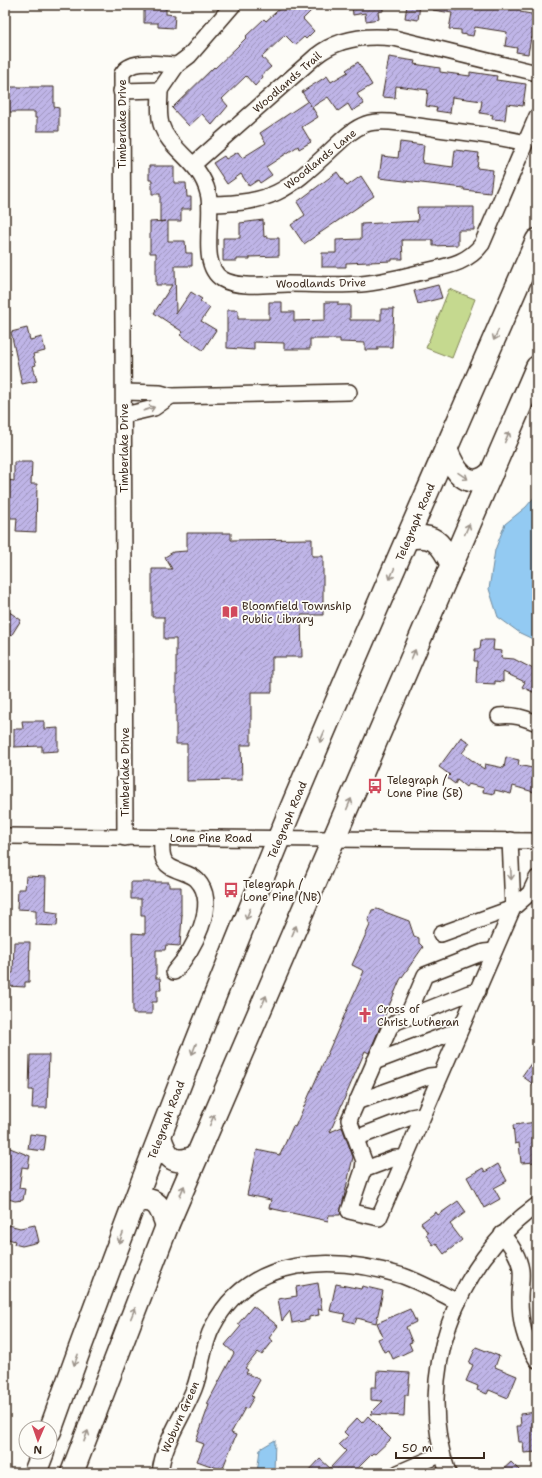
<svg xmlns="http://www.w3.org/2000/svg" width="542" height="1478" font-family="'Shantell Sans',sans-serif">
<defs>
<pattern id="building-hatch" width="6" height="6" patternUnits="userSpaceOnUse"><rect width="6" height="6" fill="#bfb5e7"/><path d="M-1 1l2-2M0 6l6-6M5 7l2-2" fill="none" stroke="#9c93bb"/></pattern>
</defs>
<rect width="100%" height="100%" fill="#fdfcf7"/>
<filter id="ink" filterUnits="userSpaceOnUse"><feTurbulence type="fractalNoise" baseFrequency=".025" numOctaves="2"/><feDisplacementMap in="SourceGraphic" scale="8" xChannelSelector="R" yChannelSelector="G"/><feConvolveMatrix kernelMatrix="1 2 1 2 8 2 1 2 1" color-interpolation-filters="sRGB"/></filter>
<g filter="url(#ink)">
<path fill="#c5d98f" stroke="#808256" d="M449,289L475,299L452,358L426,348Z"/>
<g fill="#93caf2" stroke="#708a9d">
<path d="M537,494V641L520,633L498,617L489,589L495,550L505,524L526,507Z"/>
<path d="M275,1440L274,1473H257L260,1449Z"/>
</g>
<g fill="url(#building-hatch)" stroke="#3b2a1e">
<path d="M144,5H166V14L175,15L174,28L158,27V23H144Z"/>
<path d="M284,5H317L303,19L314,31L306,39L304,37L295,45L285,35L262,57L271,67L262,75L263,77L255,86L246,76L222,99L228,106L212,125L202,114L189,126L172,108L214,67L215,68L238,46L247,37L246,36L264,19L266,21Z"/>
<path d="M352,5H383V11L378,12L379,19L366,21L365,13L353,15Z"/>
<path d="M407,5H420L418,20L405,18Z"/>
<path d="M433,5H503L521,8L520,12L537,15V39L531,38L528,54L516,52L517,48L505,46L507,32L475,27L473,36L461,34V30L449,29L452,13L433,10Z"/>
<path d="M389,57L415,61L414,64L440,68V72L470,76V72L497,76L496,80L526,84L523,106L507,104L505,120L492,119L493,115L480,113L482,101L452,97L450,113L436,111L437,108L426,106L428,90L396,86L395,98L382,97Z"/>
<path d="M358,62L372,85L357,94L364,104L352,111L348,104L338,111L328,97L312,107L318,117L302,127L311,142L299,149L298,146L266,167L272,175L260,183L258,180L249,186L241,174L227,184L213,163L224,156L226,159L238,152L242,158L266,143L260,133L308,101L311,106L302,92L327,76L331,82L348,72L346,70Z"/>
<path d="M5,87H54V107L59,108V131H37V118H35V112H5Z"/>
<path d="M400,142L424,145L422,163L453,167L455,150L479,153L477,168L493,170L490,193L464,190V188L379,178L382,156L398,158Z"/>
<path d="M149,166H174V183H186L187,197H191V209H181V221H168V241H185L186,253H192V266H175L176,314L191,292L202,299L200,301L210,308L201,321L216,330L203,350L180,335L183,332L154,313L172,285H156V253H150V222L166,221L160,222V194H152V180H149Z"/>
<path d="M337,172L347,186L361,176L374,196L304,244L291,225L305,215L297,202Z"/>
<path d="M417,207H474V230H458V245L433,246V240H402L403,259H392V261L346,263V267H322V253H336V240L361,239V224L418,221Z"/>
<path d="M263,220L264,237L267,236V238H279V256L250,257V259H237V261H223V238H240V223Z"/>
<path d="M438,285L442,298L418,304L414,291Z"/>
<path d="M269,302H282V312H294V321L325,320V302H338V305H350V320H381V309H394L392,347H378V350H365V343L340,342V339H310V349H284V343L254,342V350L227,348V310H238V319H269Z"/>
<path d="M27,328L30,340L42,337L45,351L33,354L36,365L33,366L37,381L22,384L11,332Z"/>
<path d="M14,462H32L31,484H37L36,532L16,531L17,518H6L8,480L14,481Z"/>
<path d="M187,533H231V540L312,539V556H323V615H301L302,657H272V692H251V745H241L242,780L187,781V744H176V639H164V617H152V569H172L165,557L173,552L187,551Z"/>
<path d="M5,609L21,620L11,636L5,632Z"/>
<path d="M481,640H494L493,650L502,651L501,658L514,659L537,671V688L535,693L522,687L525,682L503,672V682L495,681V684L476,683L477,661H474L475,649H480Z"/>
<path d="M22,721H44V729L58,728V751L42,752V746L14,747V729H23Z"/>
<path d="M461,737L470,743L462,753L484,769L485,764L504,768L506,757L519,760L518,765L537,769V793L513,786L511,794L495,790L494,794L483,792L484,788L468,784L466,787L457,780L455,784L447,778L450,775L439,767Z"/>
<path d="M26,876L46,877L45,911L58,913L57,926L36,925V910L17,909L18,889H25Z"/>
<path d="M131,882H169V887H181V915H182L180,946L166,945L165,950H156V978H160L161,990H157V1002H152V1014H133L132,933L145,934V915H141V899H131Z"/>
<path d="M377,909L409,921L414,936L419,938V943L423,947L400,980L369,1053L365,1051L330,1132L342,1127L353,1157L340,1215H329L328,1221L269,1208L271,1200L247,1195L257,1150L280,1155L293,1126L295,1127L364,971L352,965L370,925L368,920L372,910Z"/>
<path d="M14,942H30L29,982H25V987L7,986V973H13Z"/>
<path d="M30,1055H49L47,1108H32L33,1090H29Z"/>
<path d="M537,1055V1087L522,1076Z"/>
<path d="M537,1122V1162L521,1163L519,1143L515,1144L513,1125Z"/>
<path d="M30,1134L46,1136L44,1151L28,1149Z"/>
<path d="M5,1146L30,1156L28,1168L22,1167L19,1188L25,1189L23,1200L15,1201L5,1198Z"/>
<path d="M498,1164L507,1181L494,1188L500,1199L484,1208L467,1177L483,1168L485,1172Z"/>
<path d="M458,1201L466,1212L450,1224L462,1240L444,1254L436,1243L433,1245L426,1235L428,1233L421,1223L436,1212L438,1215Z"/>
<path d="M5,1224L20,1228L35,1225L39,1242L22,1246L14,1244L15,1241L5,1238Z"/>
<path d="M318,1283L322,1310L318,1309L319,1315L309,1317V1320L292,1323L290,1311L282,1321L278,1299L297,1296L296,1287Z"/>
<path d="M336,1284L361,1289L362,1286L383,1291L376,1323L357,1318L355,1323L343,1320L345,1314L330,1311Z"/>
<path d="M253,1306L278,1326L269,1338L273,1341L262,1355L258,1352L245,1368L248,1370L246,1373L260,1380L251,1396L254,1397L247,1409L245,1408L231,1433L236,1435L222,1470L197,1461L204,1444L196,1441L209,1405L207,1404L234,1353L225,1345L241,1326L238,1324Z"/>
<path d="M410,1309L416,1322L406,1327L412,1342L409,1343L412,1350L393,1359L389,1350L384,1352L378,1339L383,1337L377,1323Z"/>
<path d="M476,1347L499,1356L495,1367L517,1376L508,1398L489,1390L487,1394L477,1390L478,1386L466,1381L473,1365L469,1363Z"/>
<path d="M377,1371L410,1373L408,1395H405L404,1416L370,1414L383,1401L371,1400V1387H376Z"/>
<path d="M537,1412V1452L524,1453L523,1442H519L517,1426H521L520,1414Z"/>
<path d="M368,1416L391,1439L375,1454L373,1453L353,1473H307L320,1459L330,1468L346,1451L339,1444L348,1436L344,1432L357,1418L362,1423Z"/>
<path d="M511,1462L522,1473H499Z"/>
</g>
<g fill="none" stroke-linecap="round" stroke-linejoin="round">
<defs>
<g id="minor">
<path d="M160,90C160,101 158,113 161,124C169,151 200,160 208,193C215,217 198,264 222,279C238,289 270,284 288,284C312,284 337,286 361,284C383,282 405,276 426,271C448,266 468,263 482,244L537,116"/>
<path d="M160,90L177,65L189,56L233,5"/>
<path d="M121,91L160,90"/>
<path d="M194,164L316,56C338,38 367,35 394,38L537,73"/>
<path d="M210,204C272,203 286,192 330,151C341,141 352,129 366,124C384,118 414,126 433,128C464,133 495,135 525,143"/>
<path d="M124,392L160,393L171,396L349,392"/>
<path d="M124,415L154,408L171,396"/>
<path d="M499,716C514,714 524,718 537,723"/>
<path d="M5,836L537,841"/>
<path d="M125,838L122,74C131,57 161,65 177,65"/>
<path d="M162,838C162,844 161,851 163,857C166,872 188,870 197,880C220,904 192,952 174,972"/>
<path d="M441,934L513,908L530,893L537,878"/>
<path d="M478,991L469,993L396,1022L390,1027L349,1120L364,1161L363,1170L349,1211L379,1218L513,908L510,840"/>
<path d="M407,1017L425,975L484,952L494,951"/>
<path d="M374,1062L448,1034L458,1032"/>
<path d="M356,1102L429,1076L440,1075"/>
<path d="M356,1138L411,1117L422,1115"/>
<path d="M363,1170L395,1158H405"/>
<path d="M502,1234C511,1245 519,1256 521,1270C522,1279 520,1288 520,1298C520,1321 524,1340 537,1360"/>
<path d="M160,1473C164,1440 182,1419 194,1389C202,1369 202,1346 213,1326C250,1254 335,1255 403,1276C422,1283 440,1293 458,1302"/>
<path d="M398,1473L442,1454"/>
<path d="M448,1473C414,1377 455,1263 537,1205"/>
</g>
<g id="highway">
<path d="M446,449C454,470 468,494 492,472"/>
<path d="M408,538C433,533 441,542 452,565"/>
<path d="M160,1137C167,1159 174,1166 197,1156"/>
<path d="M135,1202C157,1195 161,1208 167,1226"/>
<path d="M50,1431C124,1224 204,1019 288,816C369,623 454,432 537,240"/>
<path d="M35,1473L43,1452"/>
<path d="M72,1473L167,1226L537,367"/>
</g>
</defs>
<use href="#minor" stroke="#3b2a1e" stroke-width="18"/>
<use href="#highway" stroke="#3b2a1e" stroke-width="25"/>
<use href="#minor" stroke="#fdfcf7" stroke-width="15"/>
<use href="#highway" stroke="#fdfcf7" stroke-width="22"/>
</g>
<defs><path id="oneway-shaft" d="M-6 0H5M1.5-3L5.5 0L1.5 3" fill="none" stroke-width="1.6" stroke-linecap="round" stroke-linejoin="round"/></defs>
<g stroke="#9c938a">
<use href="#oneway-shaft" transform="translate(496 335) rotate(114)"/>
<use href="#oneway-shaft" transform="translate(149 409) rotate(-18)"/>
<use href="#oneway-shaft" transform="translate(507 437) rotate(-67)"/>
<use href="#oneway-shaft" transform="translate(463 476) rotate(34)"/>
<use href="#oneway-shaft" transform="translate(467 529) rotate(-67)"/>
<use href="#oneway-shaft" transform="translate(392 574) rotate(113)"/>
<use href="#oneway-shaft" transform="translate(413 655) rotate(-67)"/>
<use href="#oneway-shaft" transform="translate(322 737) rotate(113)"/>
<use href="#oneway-shaft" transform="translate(349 804) rotate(-67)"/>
<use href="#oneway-shaft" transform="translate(511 874) rotate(87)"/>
<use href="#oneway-shaft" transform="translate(248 914) rotate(112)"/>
<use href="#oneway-shaft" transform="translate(294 931) rotate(-67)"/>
<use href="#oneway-shaft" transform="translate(264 1001) rotate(-67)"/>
<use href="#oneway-shaft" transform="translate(194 1049) rotate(111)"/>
<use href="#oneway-shaft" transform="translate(212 1120) rotate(-67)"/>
<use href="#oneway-shaft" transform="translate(182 1191) rotate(-67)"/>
<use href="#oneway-shaft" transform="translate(121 1238) rotate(111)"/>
<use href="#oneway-shaft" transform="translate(133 1313) rotate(-68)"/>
<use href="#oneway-shaft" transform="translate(76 1360) rotate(110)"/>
<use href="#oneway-shaft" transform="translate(86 1436) rotate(-70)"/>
</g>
</g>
<defs>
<symbol id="library-bare" viewBox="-9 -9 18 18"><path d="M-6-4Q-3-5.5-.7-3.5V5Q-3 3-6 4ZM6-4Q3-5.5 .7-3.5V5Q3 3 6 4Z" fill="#d1495b" stroke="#fdfcf7" stroke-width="2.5" paint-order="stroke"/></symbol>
<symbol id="bus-bare" viewBox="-9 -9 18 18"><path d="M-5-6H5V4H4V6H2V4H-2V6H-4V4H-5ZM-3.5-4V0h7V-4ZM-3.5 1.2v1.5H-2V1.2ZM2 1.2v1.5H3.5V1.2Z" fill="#d1495b" stroke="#fdfcf7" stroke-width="2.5" paint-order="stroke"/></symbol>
<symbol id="church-bare" viewBox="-9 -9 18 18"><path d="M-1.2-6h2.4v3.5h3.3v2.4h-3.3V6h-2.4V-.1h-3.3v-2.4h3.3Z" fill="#d1495b" stroke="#fdfcf7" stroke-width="2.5" paint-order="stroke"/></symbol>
</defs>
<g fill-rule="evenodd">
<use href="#library-bare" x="219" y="601" width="22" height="22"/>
<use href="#bus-bare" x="364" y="775" width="22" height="22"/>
<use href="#bus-bare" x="220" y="879" width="22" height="22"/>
<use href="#church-bare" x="354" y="1004" width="22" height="22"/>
</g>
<g text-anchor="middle" stroke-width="3.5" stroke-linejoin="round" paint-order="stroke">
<g font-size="11" fill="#3b2a1e" stroke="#fdfcf7">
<text transform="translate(287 82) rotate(-41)" y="4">Woodlands Trail</text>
<text transform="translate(122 124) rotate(-90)" y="4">Timberlake Drive</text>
<text transform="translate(320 159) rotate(-39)" y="4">Woodlands Lane</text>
<text transform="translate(321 283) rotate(-1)" y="4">Woodlands Drive</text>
<text transform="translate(124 448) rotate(-90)" y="4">Timberlake Drive</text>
<text transform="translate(415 522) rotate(-67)" y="4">Telegraph Road</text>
<text transform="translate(125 772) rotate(-90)" y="4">Timberlake Drive</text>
<text transform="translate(287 820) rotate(-67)" y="4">Telegraph Road</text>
<text x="211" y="842">Lone Pine Road</text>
<text transform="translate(166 1120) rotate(-69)" y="4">Telegraph Road</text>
<text transform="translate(180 1417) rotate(-66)" y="4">Woburn Green</text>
</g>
<g font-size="11" fill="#3b2a1e" stroke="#fdfcf7" text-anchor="start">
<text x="242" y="610">Bloomfield Township<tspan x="242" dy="13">Public Library</tspan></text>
<text x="387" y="784">Telegraph /<tspan x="387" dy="13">Lone Pine (SB)</tspan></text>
<text x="243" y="888">Telegraph /<tspan x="243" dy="13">Lone Pine (NB)</tspan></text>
<text x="377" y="1013">Cross of<tspan x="377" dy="13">Christ Lutheran</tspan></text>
</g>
</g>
<rect width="542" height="1478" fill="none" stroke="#fdfcf7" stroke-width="20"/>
<rect x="10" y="10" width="522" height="1458" fill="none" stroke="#3b2a1e" stroke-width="1.5" filter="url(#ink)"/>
<g transform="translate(38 1440) rotate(182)"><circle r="19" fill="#fdfcf7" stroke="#afa8a0"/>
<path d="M0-3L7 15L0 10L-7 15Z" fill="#d1495b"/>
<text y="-6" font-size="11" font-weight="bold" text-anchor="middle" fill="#3b2a1e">N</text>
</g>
<path d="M396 1452v6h88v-6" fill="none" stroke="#3b2a1e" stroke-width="2"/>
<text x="402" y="1452" font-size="12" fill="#3b2a1e" stroke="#fdfcf7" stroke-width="3" paint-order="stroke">50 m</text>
</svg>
